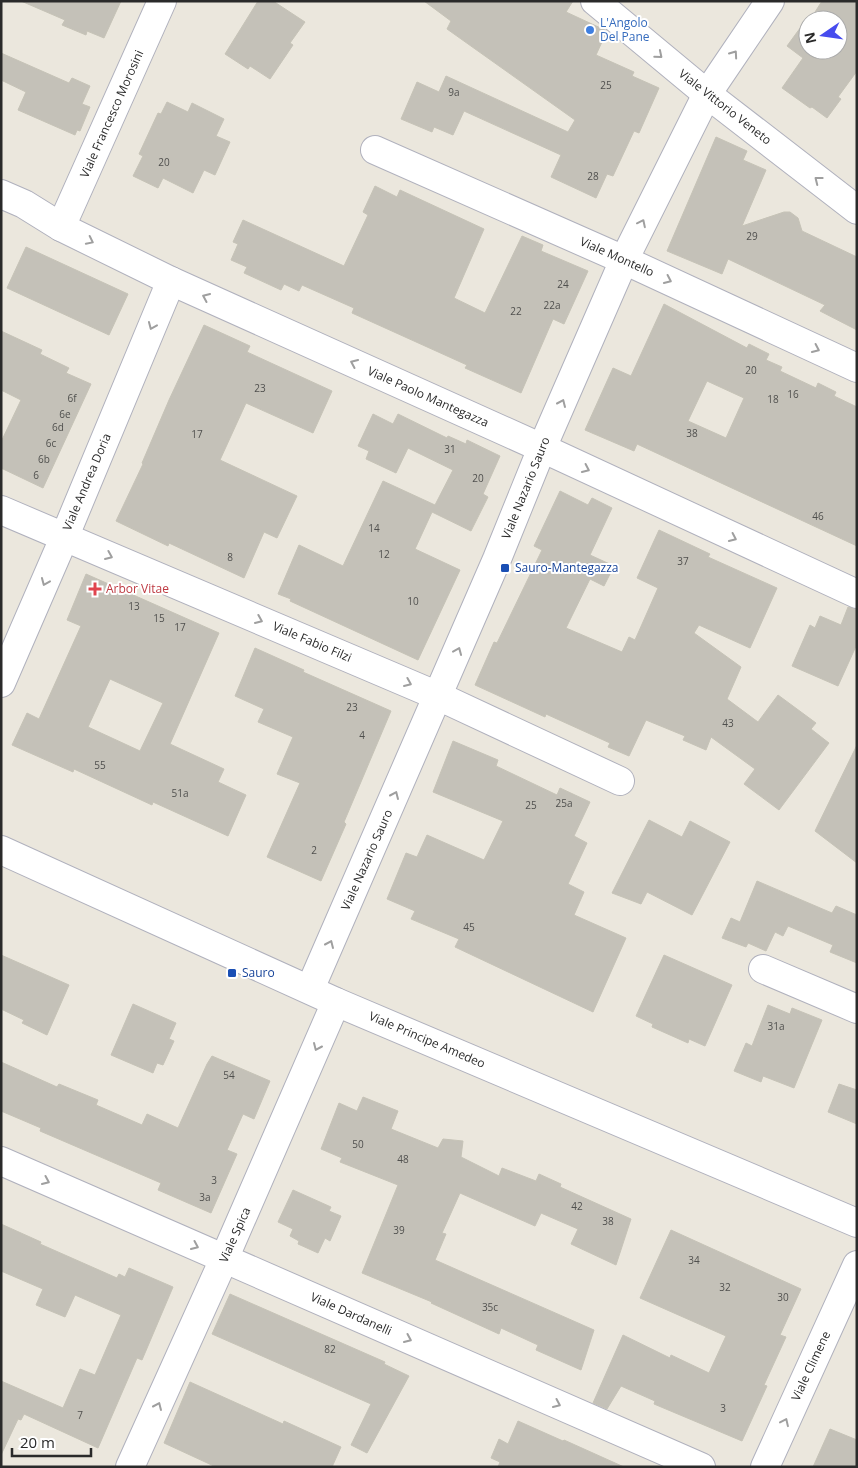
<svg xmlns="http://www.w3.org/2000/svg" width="858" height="1468" font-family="'Open Sans',sans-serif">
<rect width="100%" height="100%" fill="#ebe7dd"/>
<g fill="#c4c1b8" stroke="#c6c3b7" fill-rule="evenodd">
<path d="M21,1H121L104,38L87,31L86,35L62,25L65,20Z"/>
<path d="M258,1H273L305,22L290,43L293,45L270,79L250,66L248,69L225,54Z"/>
<path d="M424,1H573L566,12L607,31L596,55L634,72L632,76L659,88L639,133L634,131L613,176L607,174L596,198L551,177L561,155L464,111L453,135L434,127L432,132L401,119L417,82L439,92L446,76L568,132L575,120L447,29L451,21Z"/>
<path d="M822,1H857V71L838,97L841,99L827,118L812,107L810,108L782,88L803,58L787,46L806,20L808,21V50H838V20H810Z"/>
<path d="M1,53L69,83L72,78L90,86L82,104L90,107L80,131L77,130L75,135L18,110L26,92L1,80Z"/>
<path d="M167,102L188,112L192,103L224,119L216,136L230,142L215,175L204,170L193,193L163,178L158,188L133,176L143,156L139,154L158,113L161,114Z"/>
<path d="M716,137L747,151L743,160L766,170L742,226L784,212H790L798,218L802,231L857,257V330L820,311L825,305L728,259L722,274L667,251Z"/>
<path d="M375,186L397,197L400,190L484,229L454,298L485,313L522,236L543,245L541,251L588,271L564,324L553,319L521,393L465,368L467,365L352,313L354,308L302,285L299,291L284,284L281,290L244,273L247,267L231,260L238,244L233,242L243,220L344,266L368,215L363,212Z"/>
<path d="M26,247L128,294L109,335L7,288Z"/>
<path d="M664,304L747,348L749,344L769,354L766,360L782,367L780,371L816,388L818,383L836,392L834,396L857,407V546L637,444L634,451L585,430L613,368L631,376ZM707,381L744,398L726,438L688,421Z"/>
<path d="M204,325L250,346L247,352L332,391L313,433L246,403L220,460L297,496L277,538L264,532L244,578L169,543L168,546L116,521L143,464L142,463L169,400Z"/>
<path d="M1,331L42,350L40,354L69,368L66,373L91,384L43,488L1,468V442L21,400L1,390Z"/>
<path d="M373,414L393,424L398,414L447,438L448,436L466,444L467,440L500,456L483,494L488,497L471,531L432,512L415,549L460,570L418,660L290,601L291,599L278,594L299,545L343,566L383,481L435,505L453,470L408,448L396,473L366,459L369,451L358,446Z"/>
<path d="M560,491L588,505L592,498L612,508L590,555L614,566L604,586L590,579L566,628L622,652L629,637L635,640L658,588L637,578L659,530L710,554L708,557L777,588L750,648L699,625L694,633L741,667L727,699L758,722L778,695L816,723L811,729L829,743L779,810L744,784L755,769L711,737L706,750L683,740L685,736L646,720L629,756L608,747L610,743L546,714L545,717L475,685L494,642L497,643L542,550L534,546Z"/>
<path d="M86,574L219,633L170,744L224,769L218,782L246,795L228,836L153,802L152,805L74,769L73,772L12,745L27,713L39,719L81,626L67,620ZM110,679L163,703L140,751L88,727Z"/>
<path d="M848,607L857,609V644L838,686L792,666L810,625L815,628L820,616L841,625Z"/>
<path d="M255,648L304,670L303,672L391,711L344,822L346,824L321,881L267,857L300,783L277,774L293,737L258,722L264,709L235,696Z"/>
<path d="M453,741L498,760L496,766L557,795L560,788L590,802L574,836L587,843L568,884L584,892L574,915L626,938L593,1012L455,947L459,939L411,919L415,911L387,899L406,853L417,857L427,835L484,860L503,821L433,792Z"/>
<path d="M857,745V863L815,831Z"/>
<path d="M649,820L682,837L690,821L730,842L692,915L647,892L641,904L612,893Z"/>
<path d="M757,881L832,913L836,906L857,915V963L830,952L833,945L788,926L783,936L775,932L766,951L748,943L746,947L722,938L731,918L740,922Z"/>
<path d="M1,955L69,985L47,1035L22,1023L24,1020L1,1009Z"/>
<path d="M664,955L732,985L705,1046L689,1039L688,1043L652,1027L653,1024L636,1016Z"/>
<path d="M133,1004L176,1023L169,1039L174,1041L163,1065L157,1063L153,1073L111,1055Z"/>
<path d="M768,1005L790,1014L792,1008L822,1020L794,1088L763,1076L761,1082L734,1071L746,1043L752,1046Z"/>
<path d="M212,1056L270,1081L254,1119L243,1114L227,1150L237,1154L211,1213L158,1190L161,1183L40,1131L41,1128L1,1111V1062L57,1087L59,1084L98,1100L96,1105L142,1125L147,1114L178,1128L207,1064Z"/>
<path d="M839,1084L857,1090V1124L828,1112Z"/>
<path d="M363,1097L398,1111L391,1129L438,1148L443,1139L463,1141L461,1157L499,1176L502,1168L536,1181L539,1174L561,1184L560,1187L631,1219L616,1265L571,1244L578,1229L541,1213L535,1226L460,1193L442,1233L446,1234L435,1260L594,1330L581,1370L536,1350L538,1345L501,1328L499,1334L431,1303L432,1302L362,1273L398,1185L340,1162L342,1158L321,1149L339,1103L357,1111Z"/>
<path d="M293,1190L331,1207L329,1211L341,1216L330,1241L325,1238L318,1253L298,1244L299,1241L290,1236L293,1229L278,1222Z"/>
<path d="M1,1224L41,1242L40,1244L117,1278L119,1274L125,1277L129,1268L173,1287L142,1360L137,1358L98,1448L24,1414L21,1420L18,1419L1,1455V1381L63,1408L80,1369L95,1375L121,1315L75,1295L65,1317L36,1305L43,1289L1,1271Z"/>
<path d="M671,1230L801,1289L780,1335L786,1337L764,1385L767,1386L742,1441L654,1404L655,1401L621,1386L607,1409L593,1403L623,1335L670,1358L671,1355L709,1373L726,1336L640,1298Z"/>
<path d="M230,1294L385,1362L384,1364L409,1376L367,1453L351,1445L371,1404L212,1334Z"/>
<path d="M190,1382L283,1424L284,1421L341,1447L332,1467H216L164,1443Z"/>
<path d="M518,1421L563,1441L564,1440L624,1467H498L500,1462L491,1458L499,1439L508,1444Z"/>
<path d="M830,1429L857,1440V1467H813Z"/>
</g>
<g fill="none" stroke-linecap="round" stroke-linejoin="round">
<defs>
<g id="minor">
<path d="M595,1L707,94L857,210"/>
<path d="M375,150L624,260L857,368"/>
<path d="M1,194L24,204L61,227L171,281L542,448L857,594"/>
<path d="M61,227L162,1"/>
<path d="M1,510L438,696L620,781"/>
<path d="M1,683L64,538L171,281"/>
<path d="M1,850L336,1002L857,1223"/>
<path d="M763,969L857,1009"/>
<path d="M310,989L497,559L542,448L624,260L707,94L770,1"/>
<path d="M1,1161L701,1467"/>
<path d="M130,1467L224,1259L336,1002"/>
<path d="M765,1467L857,1265"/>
</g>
</defs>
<use href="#minor" stroke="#b0b1bd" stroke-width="30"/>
<use href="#minor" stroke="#fff" stroke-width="28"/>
</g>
<defs><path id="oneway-chevron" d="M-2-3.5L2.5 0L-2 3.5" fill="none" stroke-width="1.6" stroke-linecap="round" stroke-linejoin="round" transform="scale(1.25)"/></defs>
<g stroke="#9f9f9f">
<use href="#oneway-chevron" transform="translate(734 54) rotate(-55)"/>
<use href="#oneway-chevron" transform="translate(659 55) rotate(40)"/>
<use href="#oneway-chevron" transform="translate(818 180) rotate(-142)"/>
<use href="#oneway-chevron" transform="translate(642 223) rotate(-64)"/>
<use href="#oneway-chevron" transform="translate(90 241) rotate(26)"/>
<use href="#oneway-chevron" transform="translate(668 280) rotate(25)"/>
<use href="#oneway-chevron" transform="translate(206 297) rotate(-156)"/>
<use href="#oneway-chevron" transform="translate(152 326) rotate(113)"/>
<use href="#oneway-chevron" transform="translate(816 349) rotate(25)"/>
<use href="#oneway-chevron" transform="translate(354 363) rotate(-156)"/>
<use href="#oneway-chevron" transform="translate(562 403) rotate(-66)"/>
<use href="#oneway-chevron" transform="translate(586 469) rotate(25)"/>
<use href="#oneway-chevron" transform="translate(733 538) rotate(25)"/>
<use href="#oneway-chevron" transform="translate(109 556) rotate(23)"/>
<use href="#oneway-chevron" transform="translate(45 582) rotate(113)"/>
<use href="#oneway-chevron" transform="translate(259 620) rotate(23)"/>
<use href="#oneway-chevron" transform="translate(458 651) rotate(-67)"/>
<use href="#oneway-chevron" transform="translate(408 683) rotate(23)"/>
<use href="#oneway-chevron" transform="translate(395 795) rotate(-66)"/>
<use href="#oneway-chevron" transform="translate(330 944) rotate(-66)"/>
<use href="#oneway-chevron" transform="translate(317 1047) rotate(114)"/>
<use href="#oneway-chevron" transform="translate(46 1181) rotate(24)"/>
<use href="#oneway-chevron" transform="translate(195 1246) rotate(24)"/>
<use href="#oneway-chevron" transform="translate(408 1339) rotate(24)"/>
<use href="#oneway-chevron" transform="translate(557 1404) rotate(24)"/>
<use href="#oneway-chevron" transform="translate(158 1406) rotate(-66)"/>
<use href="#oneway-chevron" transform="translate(785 1422) rotate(-65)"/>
</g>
<circle fill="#3f7fe0" stroke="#fff" stroke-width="2" cx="590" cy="30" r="5"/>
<g fill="#1a4fb4" stroke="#fff" stroke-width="2">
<rect x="500" y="563" width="10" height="10" rx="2.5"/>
<rect x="227" y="968" width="10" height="10" rx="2.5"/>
</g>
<path fill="#e0444e" stroke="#fff" stroke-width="2" d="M92.5 581.5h5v5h5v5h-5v5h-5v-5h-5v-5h5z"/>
<g text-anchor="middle" stroke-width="4" stroke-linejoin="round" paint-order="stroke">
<g font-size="10" fill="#50504e">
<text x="606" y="89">25</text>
<text x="454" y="96">9a</text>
<text x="164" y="166">20</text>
<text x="593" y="180">28</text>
<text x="752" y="240">29</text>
<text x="563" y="288">24</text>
<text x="552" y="309">22a</text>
<text x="516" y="315">22</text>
<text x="751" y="374">20</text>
<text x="260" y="392">23</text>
<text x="793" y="398">16</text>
<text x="72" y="402">6f</text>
<text x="773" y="403">18</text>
<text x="65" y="418">6e</text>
<text x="58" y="431">6d</text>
<text x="692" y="437">38</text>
<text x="197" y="438">17</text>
<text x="51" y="447">6c</text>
<text x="450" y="453">31</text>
<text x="44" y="463">6b</text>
<text x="36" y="479">6</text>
<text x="478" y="482">20</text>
<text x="818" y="520">46</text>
<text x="374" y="532">14</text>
<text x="384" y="558">12</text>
<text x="230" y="561">8</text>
<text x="683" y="565">37</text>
<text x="413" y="605">10</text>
<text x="134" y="610">13</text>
<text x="159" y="622">15</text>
<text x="180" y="631">17</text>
<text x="352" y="711">23</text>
<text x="728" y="727">43</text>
<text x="362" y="739">4</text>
<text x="100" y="769">55</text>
<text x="180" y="797">51a</text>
<text x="564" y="807">25a</text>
<text x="531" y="809">25</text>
<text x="314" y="854">2</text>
<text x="469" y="931">45</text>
<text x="776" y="1030">31a</text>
<text x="229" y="1079">54</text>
<text x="358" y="1148">50</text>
<text x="403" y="1163">48</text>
<text x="214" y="1184">3</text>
<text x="205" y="1201">3a</text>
<text x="577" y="1210">42</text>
<text x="608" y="1225">38</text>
<text x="399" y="1234">39</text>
<text x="694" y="1264">34</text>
<text x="725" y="1291">32</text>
<text x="783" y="1301">30</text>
<text x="490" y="1311">35c</text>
<text x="330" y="1353">82</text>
<text x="723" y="1412">3</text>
<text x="80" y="1419">7</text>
</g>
<g font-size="12" fill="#366cbe" stroke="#fff" text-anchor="start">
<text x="600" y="27">L'Angolo<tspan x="600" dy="14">Del Pane</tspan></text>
</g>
<g font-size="12" fill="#2a2a2a" stroke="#fff">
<text transform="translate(725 107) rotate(38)" y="4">Viale Vittorio Veneto</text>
<text transform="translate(112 114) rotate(-66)" y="4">Viale Francesco Morosini</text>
<text transform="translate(617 257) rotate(24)" y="4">Viale Montello</text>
<text transform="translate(428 397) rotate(24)" y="4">Viale Paolo Mantegazza</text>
<text transform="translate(87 482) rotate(-67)" y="4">Viale Andrea Doria</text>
<text transform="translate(526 488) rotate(-68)" y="4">Viale Nazario Sauro</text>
<text transform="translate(312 642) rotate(23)" y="4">Viale Fabio Filzi</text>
<text transform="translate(367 860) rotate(-66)" y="4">Viale Nazario Sauro</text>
<text transform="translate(427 1040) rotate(23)" y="4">Viale Principe Amedeo</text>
<text transform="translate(235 1235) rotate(-66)" y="4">Viale Spica</text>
<text transform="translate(351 1314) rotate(24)" y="4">Viale Dardanelli</text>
<text transform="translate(811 1366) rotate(-65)" y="4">Viale Climene</text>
</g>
<g font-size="12" fill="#164399" stroke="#fff" text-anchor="start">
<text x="515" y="572">Sauro-Mantegazza</text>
<text x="242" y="977">Sauro</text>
</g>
<g font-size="12" fill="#be3a42" stroke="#fff" text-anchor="start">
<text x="106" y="593">Arbor Vitae</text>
</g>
</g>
<rect width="858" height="1468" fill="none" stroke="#2a2a2a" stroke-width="5"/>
<g transform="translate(823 35) rotate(257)"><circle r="24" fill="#ffffff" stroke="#aaaaaa"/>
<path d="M0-4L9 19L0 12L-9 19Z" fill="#474cee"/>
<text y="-8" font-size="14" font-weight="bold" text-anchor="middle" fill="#2a2a2a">N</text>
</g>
<path d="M12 1448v8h79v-8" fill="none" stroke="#2a2a2a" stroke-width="2.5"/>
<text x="20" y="1448" font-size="15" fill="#2a2a2a" stroke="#ffffff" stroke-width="4" paint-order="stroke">20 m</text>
</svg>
